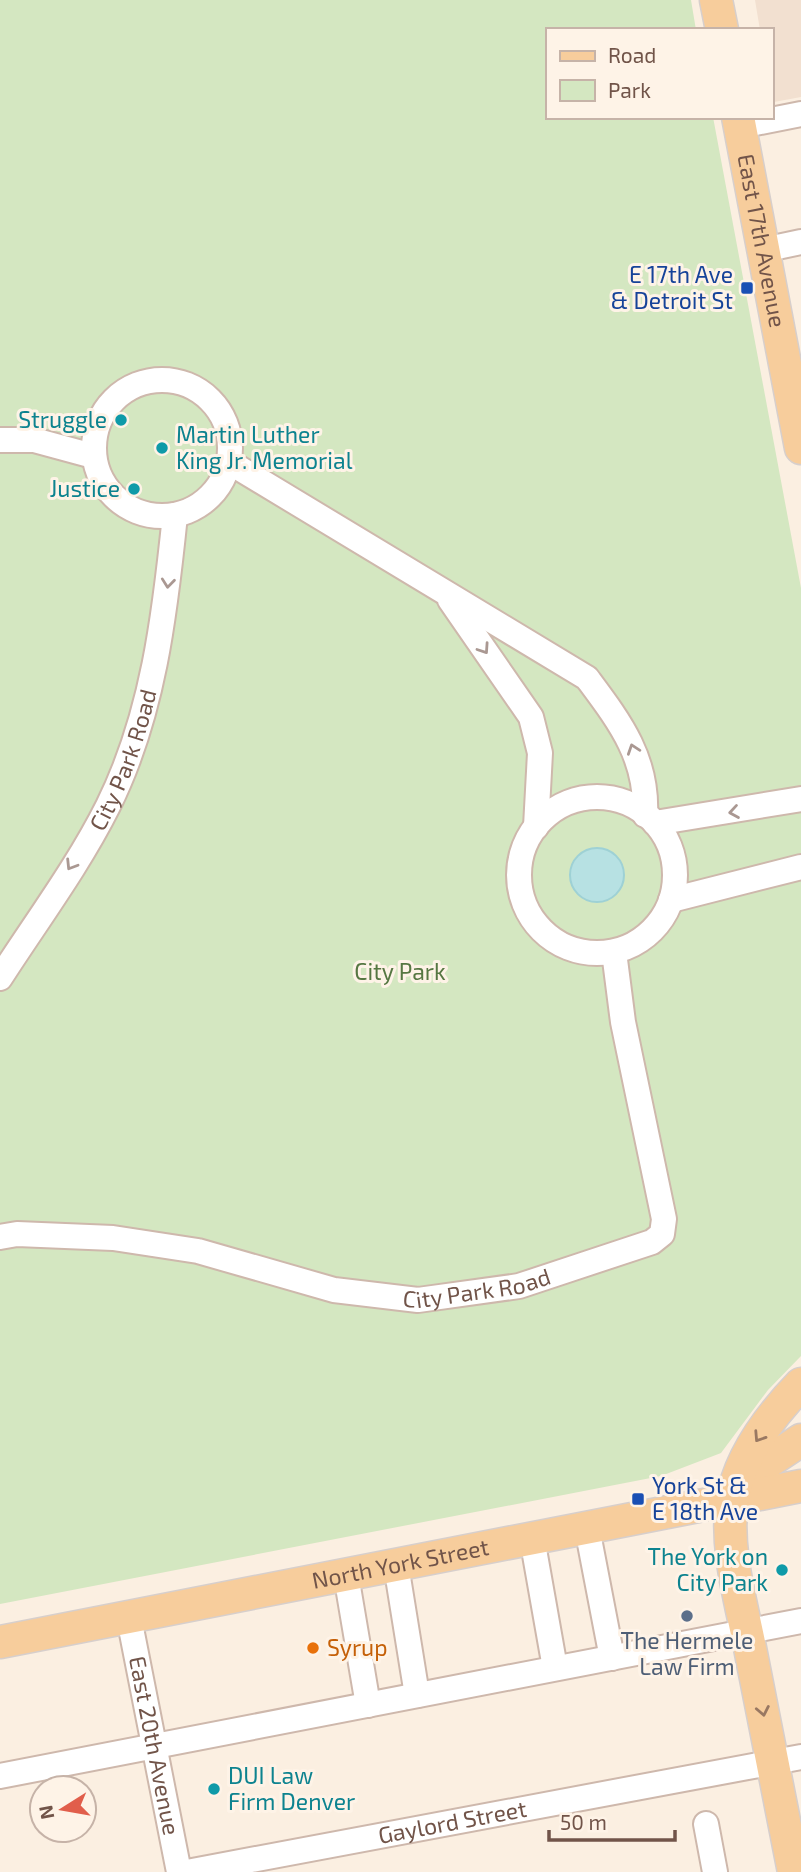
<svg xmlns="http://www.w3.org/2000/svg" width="801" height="1872" font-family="'Exo 2',sans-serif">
<rect width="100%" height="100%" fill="#fbefe1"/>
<path fill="#f2e0d0" d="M755,0H801V97L774,102L771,30H760Z"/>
<path fill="#d4e7c1" d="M0,0H691L696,30H547V117H713L801,588V1356L768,1390L721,1453L661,1476L0,1604Z"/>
<circle fill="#b7e1e3" stroke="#9ed1d5" stroke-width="2" cx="597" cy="875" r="27"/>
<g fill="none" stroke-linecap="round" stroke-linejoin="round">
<defs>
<g id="minor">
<path d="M740,126L801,114"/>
<path d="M763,250L801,242"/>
<circle cx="162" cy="448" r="68"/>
<path d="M0,440H34L93,456"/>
<path d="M229,462L587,678C619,721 648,758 645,815"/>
<path d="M450,600L531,717L540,753L536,827"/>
<circle cx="597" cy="875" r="78"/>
<path d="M655,823L801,799"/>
<path d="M671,900L801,867"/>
<path id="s1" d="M0,978C36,922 78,866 108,806C153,716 165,614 175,515"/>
<path id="s2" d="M0,1237L17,1234L113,1238L198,1251L334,1290L418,1300L519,1286L652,1242L662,1234L664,1219L623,1022L614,952"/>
<path d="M587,1528L612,1658"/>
<path d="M532,1538L555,1668"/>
<path d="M396,1565L417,1695"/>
<path d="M346,1575L368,1705"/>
<path id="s3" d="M129,1618L179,1872"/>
<path d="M0,1776L801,1621"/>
<path d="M706,1824L715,1872"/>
<path id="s4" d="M187,1872L801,1757"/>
</g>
<g id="major">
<path d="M716,0L722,30"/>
<path id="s5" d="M738,117L801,448"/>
<path d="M740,1490L768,1462L801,1440"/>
<path id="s6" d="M0,1642L801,1486"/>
<path d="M794,1872C779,1797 765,1723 750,1648C741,1601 725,1549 732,1501C739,1456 770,1416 801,1384"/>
</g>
</defs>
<use href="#minor" stroke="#ceb8ac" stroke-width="28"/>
<use href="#major" stroke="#d7cfcc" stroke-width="35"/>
<use href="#minor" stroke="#fff" stroke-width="24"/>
<use href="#major" stroke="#f7cd9c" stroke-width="32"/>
</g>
<defs><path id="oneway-chevron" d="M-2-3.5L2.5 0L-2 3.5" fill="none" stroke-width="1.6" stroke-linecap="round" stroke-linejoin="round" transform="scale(1.75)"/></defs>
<g stroke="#aa9892">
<use href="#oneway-chevron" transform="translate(168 583) rotate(96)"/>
<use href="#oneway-chevron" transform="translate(484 649) rotate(56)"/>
<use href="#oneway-chevron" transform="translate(633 749) rotate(-109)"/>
<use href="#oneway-chevron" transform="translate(734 812) rotate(171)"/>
<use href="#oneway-chevron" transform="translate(71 865) rotate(122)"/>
</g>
<g stroke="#997862">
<use href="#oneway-chevron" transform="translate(759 1437) rotate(123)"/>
<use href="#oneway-chevron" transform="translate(763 1711) rotate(79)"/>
</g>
<g fill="#1a4fb4" stroke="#fef3e7" stroke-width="2.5">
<rect x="740" y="281" width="14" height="14" rx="3.5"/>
<rect x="631" y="1492" width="14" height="14" rx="3.5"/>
</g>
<g fill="#0f9aa8" stroke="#fef3e7" stroke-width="2.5">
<circle cx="121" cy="420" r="7"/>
<circle cx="162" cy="448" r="7"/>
<circle cx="134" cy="489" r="7"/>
<circle cx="782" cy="1570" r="7"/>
<circle cx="214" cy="1789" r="7"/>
</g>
<circle fill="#5c6f8a" stroke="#fef3e7" stroke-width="2.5" cx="687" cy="1616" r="7"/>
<circle fill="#e8710a" stroke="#fef3e7" stroke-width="2.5" cx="313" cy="1648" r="7"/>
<g text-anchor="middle" stroke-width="6" stroke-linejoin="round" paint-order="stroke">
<g font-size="23" fill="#715449" stroke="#fef3e7">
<text dy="8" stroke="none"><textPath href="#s5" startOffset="126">East 17th Avenue</textPath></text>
<text dy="8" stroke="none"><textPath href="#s1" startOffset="252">City Park Road</textPath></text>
<text dy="8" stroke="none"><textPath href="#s2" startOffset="485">City Park Road</textPath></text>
<text dy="8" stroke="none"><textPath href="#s6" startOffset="408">North York Street</textPath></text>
<text dy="8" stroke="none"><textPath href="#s3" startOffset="130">East 20th Avenue</textPath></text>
<text dy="8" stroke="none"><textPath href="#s4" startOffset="270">Gaylord Street</textPath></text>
</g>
<g font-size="23" fill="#164399" stroke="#fef3e7" text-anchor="end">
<text x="733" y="283">E 17th Ave<tspan x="733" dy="26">&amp; Detroit St</tspan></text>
<text x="652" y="1494" text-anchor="start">York St &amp;<tspan x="652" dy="26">E 18th Ave</tspan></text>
</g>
<g font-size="23" fill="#0d838f" stroke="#fef3e7" text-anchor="end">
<text x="107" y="428">Struggle</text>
<text x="176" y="443" text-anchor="start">Martin Luther<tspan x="176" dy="26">King Jr. Memorial</tspan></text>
<text x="120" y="497">Justice</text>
<text x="768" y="1565">The York on<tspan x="768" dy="26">City Park</tspan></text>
<text x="228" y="1784" text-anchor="start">DUI Law<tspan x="228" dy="26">Firm Denver</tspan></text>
</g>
<g font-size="23" fill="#567742" stroke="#fef3e7">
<text x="400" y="980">City Park</text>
</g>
<g font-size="23" fill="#4e5e75" stroke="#fef3e7">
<text x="687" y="1649">The Hermele<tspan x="687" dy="26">Law Firm</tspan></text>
</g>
<g font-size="23" fill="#c56008" stroke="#fef3e7" text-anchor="start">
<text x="327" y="1656">Syrup</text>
</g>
</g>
<rect x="546" y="28" width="228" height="91" fill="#fef3e7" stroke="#c6b3a8" stroke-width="2"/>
<rect x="560" y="51" width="35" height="10" fill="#f7cd9c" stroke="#c6b3a8" stroke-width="2"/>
<text x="608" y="63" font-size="21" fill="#715449">Road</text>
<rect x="560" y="80" width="35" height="21" fill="#d4e7c1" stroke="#c6b3a8" stroke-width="2"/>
<text x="608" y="98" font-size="21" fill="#715449">Park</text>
<g transform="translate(63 1809) rotate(259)"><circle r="33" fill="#fef3e7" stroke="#c6b3a8" stroke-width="2"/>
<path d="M0-5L12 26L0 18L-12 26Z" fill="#e15e4b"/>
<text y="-10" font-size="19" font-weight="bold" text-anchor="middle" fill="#715449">N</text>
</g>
<path d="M549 1830v10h126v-10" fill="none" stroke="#715449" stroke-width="3.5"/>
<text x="560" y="1830" font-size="21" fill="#715449" stroke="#fef3e7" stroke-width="5" paint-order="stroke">50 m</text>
</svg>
